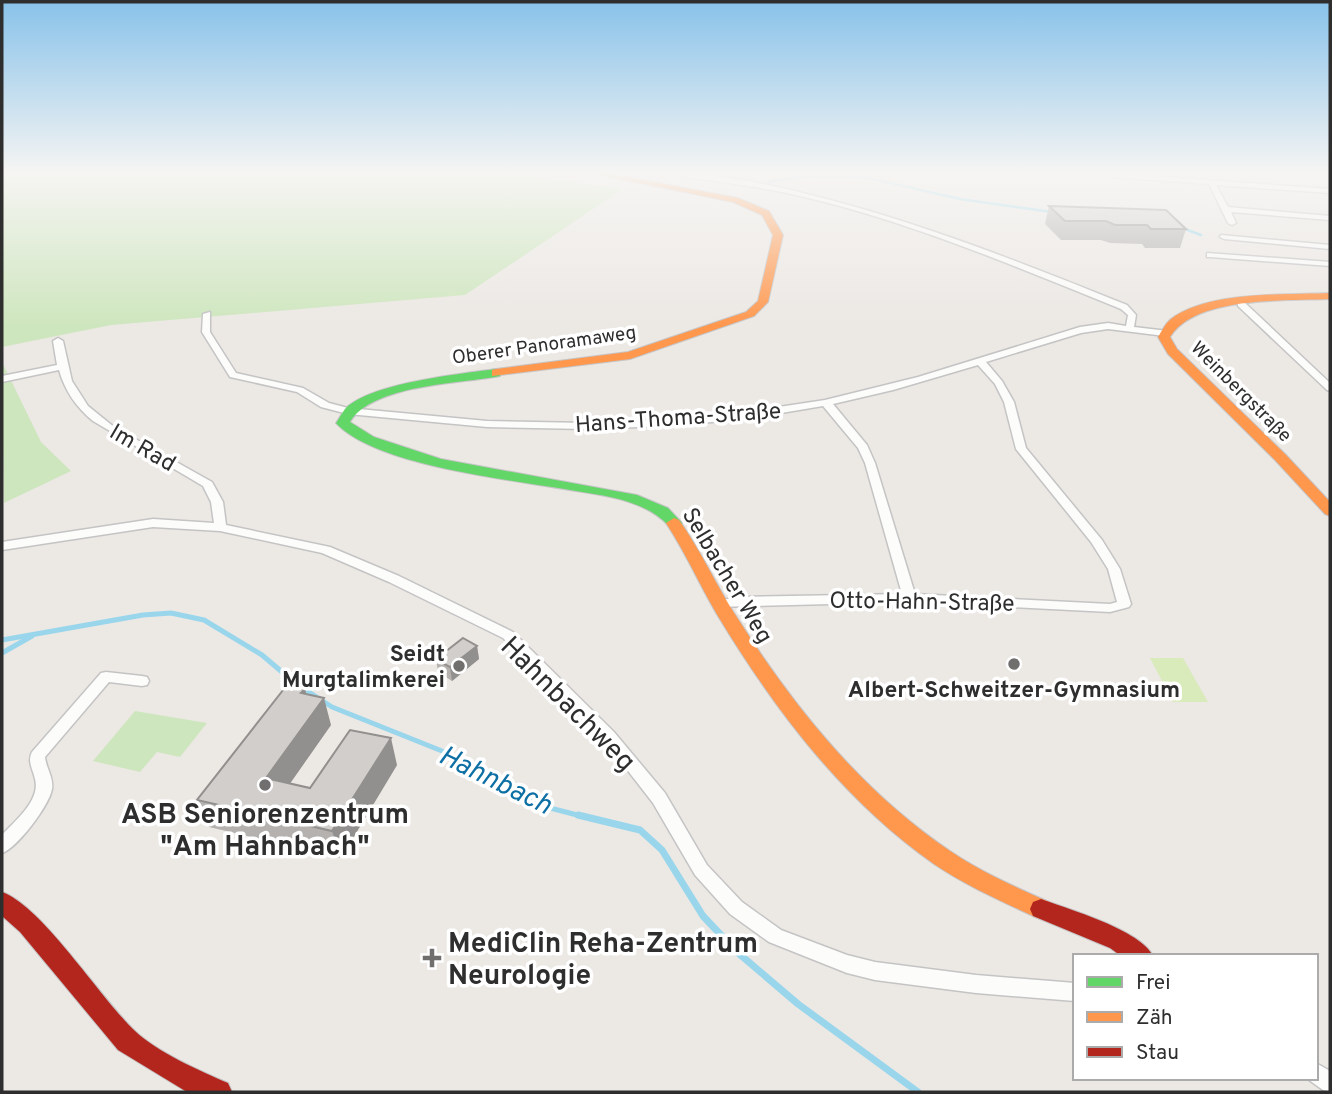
<svg xmlns="http://www.w3.org/2000/svg" width="1332" height="1094" font-family="Overpass,sans-serif">
<rect width="100%" height="100%" fill="#ece8e4"/>
<g fill="#cee6be">
<path d="M2,173H500L623,189L465,295L111,325L2,347Z"/>
<path d="M2,362L41,442L71,471L4,503Z"/>
<path d="M135,711L207,723L180,757L157,752L140,772L93,761Z"/>
</g>
<path fill="#d9eabb" d="M1150,658H1183L1208,702H1173Z"/>
<g fill="none" stroke-linecap="round" stroke-linejoin="round">
<g stroke="#99d6ec" stroke-width="2.5">
<path d="M768,182L804,176L864,177L960,199L1052,212"/>
<path d="M1182,228L1201,235"/>
</g>
<g stroke="#99d6ec" stroke-width="5">
<path d="M2,640L143,615L171,613L204,620L262,655L295,683L332,707L462,759L550,808L585,817"/>
<path d="M2,653L32,636"/>
</g>
<path stroke="#99d6ec" stroke-width="7" d="M578,815L640,830L662,850L703,916L737,952L798,1004L918,1092"/>
<defs>
<g id="street">
<path d="M668,173C717,173 767,184 815,196C922,223 1025,264 1127,305L1136,315L1134,327L1168,331L1169,333L1165,336L1108,329L1081,333L986,362L1002,381L1014,402L1026,448L1102,540L1120,569L1131,604L1129,607L1110,612L910,602L715,607L713,604L715,601L740,597L902,594L865,463L858,448L823,406L746,419L666,426L586,429L487,427L348,414L321,407L297,392L230,377L202,332L203,314L210,312V332L236,373L303,388L329,403L348,408L487,421L586,423L666,420L746,412L825,400L918,377L1080,327L1108,323L1126,326L1128,315L1121,309C1012,265 902,218 787,193C749,185 710,180 671,175ZM978,365L995,384L1004,402L1016,449L1091,542L1108,569L1117,602L1110,604L915,594L875,463L867,445L833,404L893,390Z"/>
<path d="M1082,173H1110L1330,189V193L1216,185L1228,207L1330,216V220L1231,212L1236,223L1232,225L1228,223L1209,184L1085,175Z"/>
<path d="M1221,235L1330,245V249L1224,239L1220,237Z"/>
<path d="M1207,253L1330,262V266L1210,257H1207Z"/>
<path d="M1238,302H1244L1330,383V391L1327,390L1238,306Z"/>
<path d="M58,338L63,341L72,381L88,406L114,427L212,482L223,502L226,525L330,547L399,576L513,632L614,732L665,793L707,865L742,902L781,930L847,955L875,962L976,975L1075,983V1001L976,993L875,980L847,973L769,942L730,914L695,875L653,803L604,740L503,638L389,582L322,553L220,531L153,527L2,550V542L153,519L214,523L211,502L203,486L93,421C76,407 65,391 59,370L2,382V376L57,365L53,341Z"/>
<path d="M106,672L142,676L147,677L149,681L147,685L142,686L109,682L45,757C46,768 54,778 52,789C49,806 17,848 2,853V835C15,821 41,800 35,779C33,769 27,762 32,752L101,673Z"/>
<path d="M1316,1063L1330,1071V1092L1323,1090L1309,1080L1308,1078H1316Z"/>
</g>
<path id="fast" d="M496,369L500,370V376C461,384 373,384 350,422L374,437L441,459L637,495L668,508L682,523L679,526H669C646,501 608,496 576,491C516,480 377,467 336,423C339,419 342,413 345,409C370,383 460,374 496,369Z"/>
<g id="slow">
<path d="M590,173H606L738,198L769,211L783,235L768,302L754,316L630,359L492,376V370L496,369L628,352L746,312L758,301L773,235L762,215L733,202Z"/>
<path d="M1330,293V299C1286,301 1195,296 1170,337L1177,349L1285,454L1330,502V516L1325,514L1275,460L1168,354L1158,337C1162,331 1165,324 1171,319C1208,291 1285,295 1330,293Z"/>
<path d="M674,518L679,520C701,551 716,585 736,616C793,706 861,791 950,851C981,872 1015,887 1049,902L1052,909L1049,916L1041,919L1033,916C999,900 965,885 934,864C843,800 775,710 718,616C700,586 686,553 666,523Z"/>
</g>
<g id="jam">
<path d="M2,892C42,906 101,999 135,1031C157,1052 200,1071 228,1083L232,1092H187L118,1050L20,932L2,916Z"/>
<path d="M1041,899C1068,909 1141,930 1153,956H1121L1110,948L1033,916L1030,909L1033,902Z"/>
</g>
</defs>
<use href="#street" stroke="#c5c4c5" stroke-width="3"/>
<use href="#fast" stroke="#c5c4c5" stroke-width="2"/>
<use href="#slow" stroke="#c5c4c5" stroke-width="2"/>
<use href="#jam" stroke="#c5c4c5" stroke-width="2"/>
<use href="#street" fill="#fcfcfb" fill-rule="evenodd"/>
<use href="#fast" fill="#63d668" fill-rule="evenodd"/>
<use href="#slow" fill="#ff974d" fill-rule="evenodd"/>
<use href="#jam" fill="#b3261e" fill-rule="evenodd"/>
</g>
<g fill="#b4b1af">
<path d="M1049,206L1186,229L1180,248H1145L1142,244L1110,243L1101,240H1061L1045,224Z"/>
<path d="M477,646L479,659L452,681L438,672L436,659Z"/>
<path d="M305,689L306,694L331,725L290,783L310,788L397,765L341,858L209,827L197,800Z"/>
</g>
<g fill="#92908e">
<path d="M477,646L479,659L452,681L450,667Z"/>
<path d="M305,689L312,714L324,698L331,725L275,805L266,778L301,693Z"/>
<path d="M391,738L397,765L341,858L332,831Z"/>
</g>
<g fill="#d1cecb" stroke="#92908e" stroke-width="2">
<path d="M1049,206L1166,210L1186,229H1151L1147,225H1115L1106,221H1065Z"/>
<path d="M463,638L477,646L450,667L436,659Z"/>
<path d="M287,685L305,689L301,693L324,698L266,778L310,788L350,730L391,738L332,831L197,800Z"/>
</g>
<linearGradient id="sky" x2="0" y2="1"><stop stop-color="#88c2ea"/><stop offset="0.53" stop-color="#f6f5f3"/><stop offset="1" stop-color="#f6f5f3" stop-opacity="0"/></linearGradient>
<rect width="1332" height="326" fill="url(#sky)"/>
<g fill="#706f6e" stroke="#fff" stroke-width="2.5">
<circle cx="1014" cy="664" r="7"/>
<circle cx="459" cy="666" r="7"/>
<circle cx="265" cy="785" r="7"/>
<path d="M428.5 947.5h7v7h7v7h-7v7h-7v-7h-7v-7h7z"/>
</g>
<g text-anchor="middle" stroke-width="7" stroke-linejoin="round" paint-order="stroke">
<g font-size="19" fill="#2e2e2e" stroke="#fff">
<text transform="translate(544 344) rotate(-8)" y="7">Oberer Panoramaweg</text>
<text transform="translate(1242 391) rotate(45)" y="7">Weinbergstraße</text>
</g>
<g font-size="23" fill="#2e2e2e" stroke="#fff">
<text transform="translate(678 417) rotate(-4)" y="8">Hans-Thoma-Straße</text>
<text transform="translate(143 447) rotate(30)" y="8">Im Rad</text>
<text transform="translate(728 575) rotate(59)" y="8">Selbacher Weg</text>
<text transform="translate(922 601) rotate(1)" y="8">Otto-Hahn-Straße</text>
</g>
<g font-size="23" font-weight="bold" fill="#2e2e2e" stroke="#fff" text-anchor="end">
<text x="445" y="661">Seidt<tspan x="445" dy="26">Murgtalimkerei</tspan></text>
<text x="1014" y="697" text-anchor="middle">Albert-Schweitzer-Gymnasium</text>
</g>
<g font-size="28" fill="#2e2e2e" stroke="#fff">
<text transform="translate(569 703) rotate(45)" y="10">Hahnbachweg</text>
</g>
<g font-size="28" font-style="italic" fill="#0d6fa3" stroke="#fff">
<text transform="translate(496 779) rotate(26)" y="10">Hahnbach</text>
</g>
<g font-size="28" font-weight="bold" fill="#2e2e2e" stroke="#fff">
<text x="265" y="823">ASB Seniorenzentrum<tspan x="265" dy="32">"Am Hahnbach"</tspan></text>
<text x="448" y="952" text-anchor="start">MediClin Reha-Zentrum<tspan x="448" dy="32">Neurologie</tspan></text>
</g>
</g>
<rect width="1332" height="1094" fill="none" stroke="#2e2e2e" stroke-width="7"/>
<rect x="1073" y="954" width="245" height="126" fill="#ffffff" stroke="#ababab" stroke-width="2"/>
<rect x="1087" y="977" width="35" height="10" fill="#63d668" stroke="#ababab" stroke-width="2"/>
<text x="1136" y="989" font-size="21" fill="#2e2e2e">Frei</text>
<rect x="1087" y="1012" width="35" height="10" fill="#ff974d" stroke="#ababab" stroke-width="2"/>
<text x="1136" y="1024" font-size="21" fill="#2e2e2e">Zäh</text>
<rect x="1087" y="1047" width="35" height="10" fill="#b3261e" stroke="#ababab" stroke-width="2"/>
<text x="1136" y="1059" font-size="21" fill="#2e2e2e">Stau</text>
</svg>
